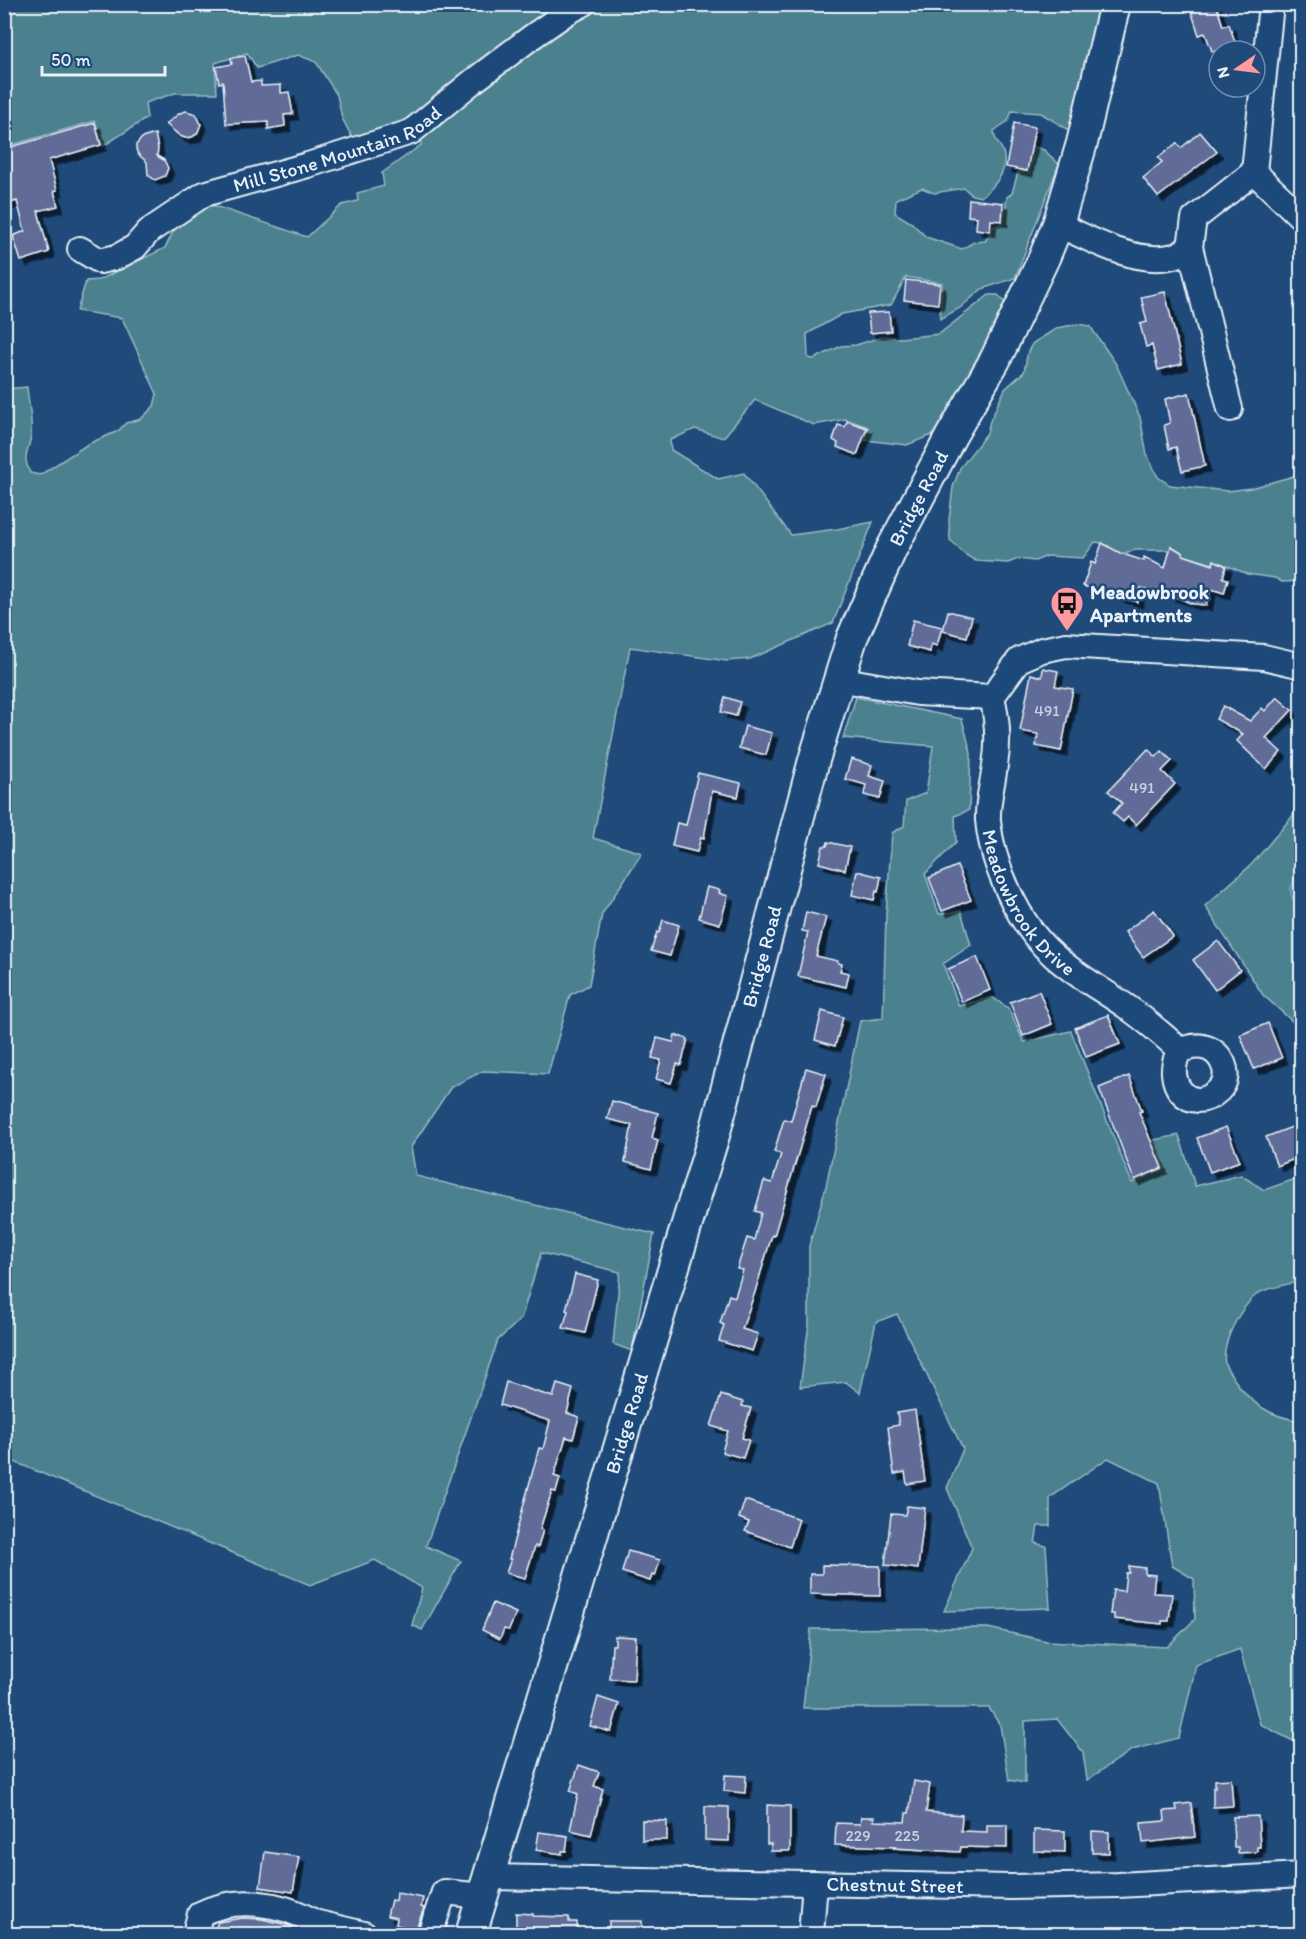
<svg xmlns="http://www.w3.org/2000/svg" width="1306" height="1939" font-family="Itim,sans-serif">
<defs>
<filter id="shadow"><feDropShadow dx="5.5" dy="5.5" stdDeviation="0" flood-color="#0009"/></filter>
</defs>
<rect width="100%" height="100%" fill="#1f4a7a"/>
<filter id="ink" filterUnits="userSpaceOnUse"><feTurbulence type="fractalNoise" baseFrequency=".0167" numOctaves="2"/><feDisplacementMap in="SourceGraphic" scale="12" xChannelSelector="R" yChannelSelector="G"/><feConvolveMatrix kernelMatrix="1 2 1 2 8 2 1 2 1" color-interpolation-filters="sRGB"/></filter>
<g filter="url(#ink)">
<g fill="#4c818e" stroke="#9ab9c3" stroke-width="1.5">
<path d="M5,5H570L420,118L355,143L342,118L337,95L316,62L298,55L257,68L247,53L215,63L217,93H175L145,103L147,118L103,146L95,121L5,147Z"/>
<path d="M594,5H1102L1070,131L1041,113L1012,111L1008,121L994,131C995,145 1000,142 1003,152C1009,171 994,187 981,197L972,195L964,188L934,193L922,188L896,199L895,213L912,223L926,237L962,249L974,242L985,241L994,226L1003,223L1007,197L1012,193L1018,172H1029L1034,147L1044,150L1059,164L1015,278L982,289L960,308L940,319L942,283L906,277L891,305L842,314L807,334L808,358L814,359L841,346L856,345L884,336L900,338L939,334L989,295H998L1004,301L1005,308L937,433L907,445L865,440L868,427L846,419L814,425L755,400L723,438L695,429L670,440L671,450L718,479L744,473L791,535L837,529L873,522L833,623L750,659L727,661L630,647L593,838L642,853L602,914L589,985L570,995L548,1074L483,1071L451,1087L411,1147L416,1176L654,1234L632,1351L613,1344L620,1272L541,1253L521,1319L498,1340L426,1546L461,1561L422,1630L412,1625L422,1588L375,1560L310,1585L5,1458V389L27,387C28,402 33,421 31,436C28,453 22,455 30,473L40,475L88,444L118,431L126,423L141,419L154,406L157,394L122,318L77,311L86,281L99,280L165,248L182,215L203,202L307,237L342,205L358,201L357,193L384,186L382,173L421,145L423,127Z"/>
<path d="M1078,324L1090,326L1116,364L1140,417L1147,455L1158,477L1170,485L1228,491L1251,488L1301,474V581L1282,582L1275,578L1247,574L1214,560L1213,564L1183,555V553L1171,546L1170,550H1136L1120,554L1102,543L1095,542L1083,558L1047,556L1035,561L1018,559L1008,563L976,561L964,554L950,540L949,520L953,487L960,468L987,433L990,421L1005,389L1024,372L1028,351L1033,343L1057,328Z"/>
<path d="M856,697L962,719L971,753L969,810L955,816L956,842L925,874L939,914L961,911L971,945L943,964L959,1006L992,997L1008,1008L1024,1042L1071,1031L1132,1183L1164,1169L1153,1140L1179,1135L1195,1186L1241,1175L1264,1190L1301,1177V1281C1290,1284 1266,1288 1257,1294C1241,1307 1221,1342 1225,1363C1226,1368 1231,1374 1234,1379C1251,1405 1272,1417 1301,1421V1745L1260,1724L1240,1649L1196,1665L1179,1738L1132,1750L1087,1780L1083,1752L1057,1719L1025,1721V1783L1009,1780L1000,1725L989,1708H803L811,1629L988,1628L1047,1641L1167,1647L1195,1619L1194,1579L1172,1566L1159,1483L1108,1458L1050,1498V1526H1038L1035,1543L1046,1546L1050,1608L944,1611L972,1548L947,1488L963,1449L897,1314L876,1322L860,1393L846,1382L800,1387L809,1324V1246L826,1186L860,1021L883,1018L886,915L892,833L904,826L906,801L926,793L933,746L843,738Z"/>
<path d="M1301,806V1029L1263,995L1205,906L1252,864Z"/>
</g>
<path fill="#40769c" stroke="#83a7c1" stroke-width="1.5" d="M1301,868V909C1284,893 1291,886 1301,868Z"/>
<g fill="#606c97" stroke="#e8f1f8" stroke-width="1.5" filter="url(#shadow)">
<path d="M1189,4H1216L1223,26L1229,24L1238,51H1212L1205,33L1199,35Z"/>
<path d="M245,56L251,82L261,81V86L281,85V93L289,92L293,114L284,115L285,126L268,129V122L226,124L223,82L219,83L216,67L232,64L231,58Z"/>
<path d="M186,111L196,114L201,124L197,134L192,137L185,138L180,136L166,124L180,113Z"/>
<path d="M95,123L101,145L49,160L57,190L54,191L58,206L38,211L49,252L21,261L13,236L25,231L17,201L4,205V149Z"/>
<path d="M1014,123L1035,127L1027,171L1006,167Z"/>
<path d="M1200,132L1217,152L1158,197L1143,178L1162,162L1158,158L1177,143L1181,148Z"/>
<path d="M155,134L158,148L157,156L164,160L168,168L165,176L155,180L148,175L147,162L138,154L136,149V145L142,138Z"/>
<path d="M969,199L1003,203L1002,221L991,220L990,231L976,229L977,217L968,216Z"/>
<path d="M906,280L940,284L938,304L904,300Z"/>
<path d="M1165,292L1182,364L1158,370L1152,345L1146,347L1140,324L1147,322L1141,297Z"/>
<path d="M889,312L891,331L870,333L868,313Z"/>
<path d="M1189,393L1205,466L1182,471L1176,447L1169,449L1164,425L1170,423L1165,399Z"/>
<path d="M847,421L867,428L857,455L837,447L838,443L833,440L838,425L845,427Z"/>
<path d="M1102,543L1120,553L1144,561V557L1165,568L1171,546L1183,553V555L1213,565L1214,560L1226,566L1223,578L1228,579L1224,593L1211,589L1206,605L1193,604L1176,597L1141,588L1137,602L1083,586L1091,562L1095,564Z"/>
<path d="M948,611L972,617L967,637L943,631Z"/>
<path d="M913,620L942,627L937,646L931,644L930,652L907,646Z"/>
<path d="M1043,668L1058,671L1055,686L1073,689L1061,751L1036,746L1038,734L1020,731L1031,674L1042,677Z"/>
<path d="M725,697L740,702L736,716L721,712Z"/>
<path d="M1277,697L1292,710L1266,738L1281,752L1266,769L1237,741L1243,734L1216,719L1223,706L1250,721L1262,708L1265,711Z"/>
<path d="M745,726L772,733L766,755L739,748Z"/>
<path d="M1148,749L1156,757L1162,751L1172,761L1162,771L1175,784L1136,825L1128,817L1123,822L1113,813L1122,803L1108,791Z"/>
<path d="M851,759L872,765L869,776L885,781L880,799L864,795L866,785L845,779Z"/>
<path d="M698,773L741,783L738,797L712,791L704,838L701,837L697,852L672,846L677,823L686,825Z"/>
<path d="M828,842L850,847L845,870L819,863L823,846H827Z"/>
<path d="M957,866L971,900L942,911L929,878Z"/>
<path d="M857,871L881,877L878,892L876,891L874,900L852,895Z"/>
<path d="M707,887L720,890L719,893L728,896L720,924L699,918Z"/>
<path d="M1154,910L1173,936L1143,957L1125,932Z"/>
<path d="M806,912L826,917L816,956L838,961V963L842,964L840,971L849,973L846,987L798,976L808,932L802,931Z"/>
<path d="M663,920L679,925L670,956L651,951L657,932L659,933Z"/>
<path d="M1218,941L1240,970L1215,990L1193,960Z"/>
<path d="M977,957L990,990L962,1002L948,969Z"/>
<path d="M1039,991L1052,1024L1023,1036L1010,1002Z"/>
<path d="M822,1011L843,1017L835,1046L815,1040Z"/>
<path d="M1108,1015L1120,1044L1086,1057L1075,1028Z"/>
<path d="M1268,1023L1282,1058L1254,1069L1240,1035Z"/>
<path d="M675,1035L688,1039L681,1065L677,1064L671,1083L656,1079L661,1060L652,1058L657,1038L673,1042Z"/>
<path d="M806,1068L826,1074L816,1107L812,1106L774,1236L772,1235L755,1292L742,1329L758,1334L752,1351L719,1341L724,1325L720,1323L729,1295L735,1297L743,1270L737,1269L747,1238L754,1240L761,1213L755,1211L764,1181L772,1183L781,1154L774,1152L784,1119L791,1121Z"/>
<path d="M1129,1076L1142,1111L1139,1112L1162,1168L1134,1180L1099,1088Z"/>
<path d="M612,1101L658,1113L652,1138L658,1140L651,1169L625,1162L632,1125L607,1119Z"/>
<path d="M1302,1123V1156L1277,1166L1266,1137Z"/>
<path d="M1226,1127L1240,1161L1210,1172L1197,1138Z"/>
<path d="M575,1274L598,1280L585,1333L563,1328L568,1311L566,1310Z"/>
<path d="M506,1382L553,1397L557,1384L573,1389L567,1413L579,1417L573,1439L566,1437L554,1476L560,1478L556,1492L552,1491L540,1529L543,1530L538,1547L535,1546L525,1578L506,1573L511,1559H509L539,1448L543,1449L550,1421L500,1405Z"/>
<path d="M721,1395L743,1402L742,1406L751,1408L742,1438L749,1440L743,1458L722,1452L728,1431L711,1426Z"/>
<path d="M915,1410L925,1481L907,1484L905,1472L894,1474L888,1427L899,1425L897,1413Z"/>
<path d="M745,1500L799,1519L790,1547L745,1531L749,1522L739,1518Z"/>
<path d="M907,1506L925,1508L918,1569L885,1565L891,1514L905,1515Z"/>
<path d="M628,1551L660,1560L655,1576L652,1575L650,1581L622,1572Z"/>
<path d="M822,1565L880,1566V1596L810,1594V1574H822Z"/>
<path d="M1129,1566L1145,1568V1574L1155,1575L1153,1593L1172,1594L1169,1621H1162V1624L1114,1619V1614H1110L1113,1590L1124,1591L1126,1573H1129Z"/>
<path d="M493,1603L516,1613L509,1630L504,1629L500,1639L482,1630Z"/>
<path d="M615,1636L636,1637L634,1680L610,1679L612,1645H615Z"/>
<path d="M598,1697L619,1704L611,1732L590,1726Z"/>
<path d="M579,1765L599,1772L594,1786L603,1789L591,1835L570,1830L578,1794L570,1791Z"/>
<path d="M725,1775L746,1776L745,1793L724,1791Z"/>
<path d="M1231,1779L1233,1806L1213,1807V1788H1215V1780Z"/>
<path d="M914,1781L930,1784L926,1812L962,1815L961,1831L987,1832V1825H1007V1848L961,1847L960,1852L894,1848L895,1847L835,1845L836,1823L860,1824L861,1817H874V1821L905,1822L906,1813H909Z"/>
<path d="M1191,1803L1195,1837L1143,1843L1141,1823L1165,1821L1164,1811L1177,1810L1176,1805Z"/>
<path d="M767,1805L790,1806V1851H771V1844H767Z"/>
<path d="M705,1806L729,1807V1841L705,1840Z"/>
<path d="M1258,1816L1260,1847H1257V1852L1238,1853V1847H1234L1233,1817Z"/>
<path d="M642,1820L667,1821V1840H642Z"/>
<path d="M1034,1830L1065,1831V1852L1034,1851Z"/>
<path d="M1092,1831L1109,1832V1853H1092Z"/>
<path d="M539,1832L568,1836L566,1851H562V1854L536,1850Z"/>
<path d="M265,1852L299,1857L293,1892L260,1887Z"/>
<path d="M397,1893L423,1898L421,1907L424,1908L416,1929L396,1925L397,1918L387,1916L391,1900L396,1901Z"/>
<path d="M516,1913L533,1914V1916L569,1917V1922H577V1935H516Z"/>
<path d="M243,1918L262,1919L287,1925L297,1929V1935H226L228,1929L216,1927L218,1922Z"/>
<rect x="609" y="1921" width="33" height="14"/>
</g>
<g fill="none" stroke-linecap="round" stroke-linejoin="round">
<defs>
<g id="minor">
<path d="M1271,4L1254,172L1302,218"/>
<path d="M1058,224C1089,239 1138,266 1174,256C1180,255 1185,250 1190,247"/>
<path id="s1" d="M80,249L100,261L117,257L135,247L149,231L204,194L308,165L411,132L472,82L533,36L566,13L583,4"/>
<path d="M1230,409L1190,247L1194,219L1254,172"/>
<path d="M838,679L918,693L992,697L1019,660L1042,650L1066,645L1264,657L1302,666"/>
<path id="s2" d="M992,697C998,721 999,741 995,765C993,784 987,801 988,820C992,864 1018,924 1052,954C1074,975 1102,989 1127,1007C1146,1020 1163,1035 1180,1050C1161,1081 1190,1118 1219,1090C1234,1075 1221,1050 1203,1047C1194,1045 1188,1048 1180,1050"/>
<path id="s3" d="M489,1877L1011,1887L1118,1885L1302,1875"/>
<path d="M195,1934L200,1914C235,1896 281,1902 314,1922"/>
<path d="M311,1934L314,1922L364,1934"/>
<path d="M430,1934L444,1892L483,1896"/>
<path d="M811,1934L815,1883"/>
</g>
<g id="major">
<path id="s4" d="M471,1934L715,1132L814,760L852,638L891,550L951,436L995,360L1044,258L1058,224L1082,143L1115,4"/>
</g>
</defs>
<use href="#minor" stroke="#e8f1f8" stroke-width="28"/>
<use href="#major" stroke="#e8f1f8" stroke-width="34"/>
<use href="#minor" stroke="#1f4a7a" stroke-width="24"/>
<use href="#major" stroke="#1f4a7a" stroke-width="30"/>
</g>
</g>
<defs>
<symbol id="bus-pin" viewBox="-11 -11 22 30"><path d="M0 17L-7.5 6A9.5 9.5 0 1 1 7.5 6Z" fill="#ff9aa2" stroke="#1f4a7a"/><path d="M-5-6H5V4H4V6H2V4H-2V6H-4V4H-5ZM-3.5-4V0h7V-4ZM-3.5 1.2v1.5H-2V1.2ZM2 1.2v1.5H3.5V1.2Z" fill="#111"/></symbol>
</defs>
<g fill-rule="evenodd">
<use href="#bus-pin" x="1048" y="584" width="38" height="52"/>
</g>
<g text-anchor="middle" stroke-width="5" stroke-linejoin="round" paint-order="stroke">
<g font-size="16" fill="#c6d0e0">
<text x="1047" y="716">491</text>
<text x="1142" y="793">491</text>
<text x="858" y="1841">229</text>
<text x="907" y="1841">225</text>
</g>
<g font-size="20" fill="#e8f1f8" stroke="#1f4a7a">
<text dy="7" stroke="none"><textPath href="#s1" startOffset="290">Mill Stone Mountain Road</textPath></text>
<text dy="7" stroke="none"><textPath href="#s4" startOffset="1506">Bridge Road</textPath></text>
<text dy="7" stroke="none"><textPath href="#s2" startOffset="218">Meadowbrook Drive</textPath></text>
<text dy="7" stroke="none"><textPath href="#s4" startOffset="1020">Bridge Road</textPath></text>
<text dy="7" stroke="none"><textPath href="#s4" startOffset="534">Bridge Road</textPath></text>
<text dy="7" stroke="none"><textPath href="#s3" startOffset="406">Chestnut Street</textPath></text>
</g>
<g font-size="20" font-weight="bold" fill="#e8f1f8" stroke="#1f4a7a" text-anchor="start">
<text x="1090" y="599">Meadowbrook<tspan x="1090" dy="23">Apartments</tspan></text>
</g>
</g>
<rect width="1306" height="1939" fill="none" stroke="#1f4a7a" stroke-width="24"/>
<rect x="12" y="12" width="1282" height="1915" fill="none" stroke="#e8f1f8" stroke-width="2" filter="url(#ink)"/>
<g transform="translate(1237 69) rotate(256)"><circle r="28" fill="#1f4a7a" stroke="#6f8dac" stroke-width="1.5"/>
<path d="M0-4.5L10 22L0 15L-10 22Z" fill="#ff9aa2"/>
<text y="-9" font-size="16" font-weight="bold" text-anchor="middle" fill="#e8f1f8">N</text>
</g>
<path d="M42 66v9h123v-9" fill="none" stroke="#e8f1f8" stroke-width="3"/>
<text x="51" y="66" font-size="18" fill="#e8f1f8" stroke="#1f4a7a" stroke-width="4.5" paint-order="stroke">50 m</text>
</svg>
